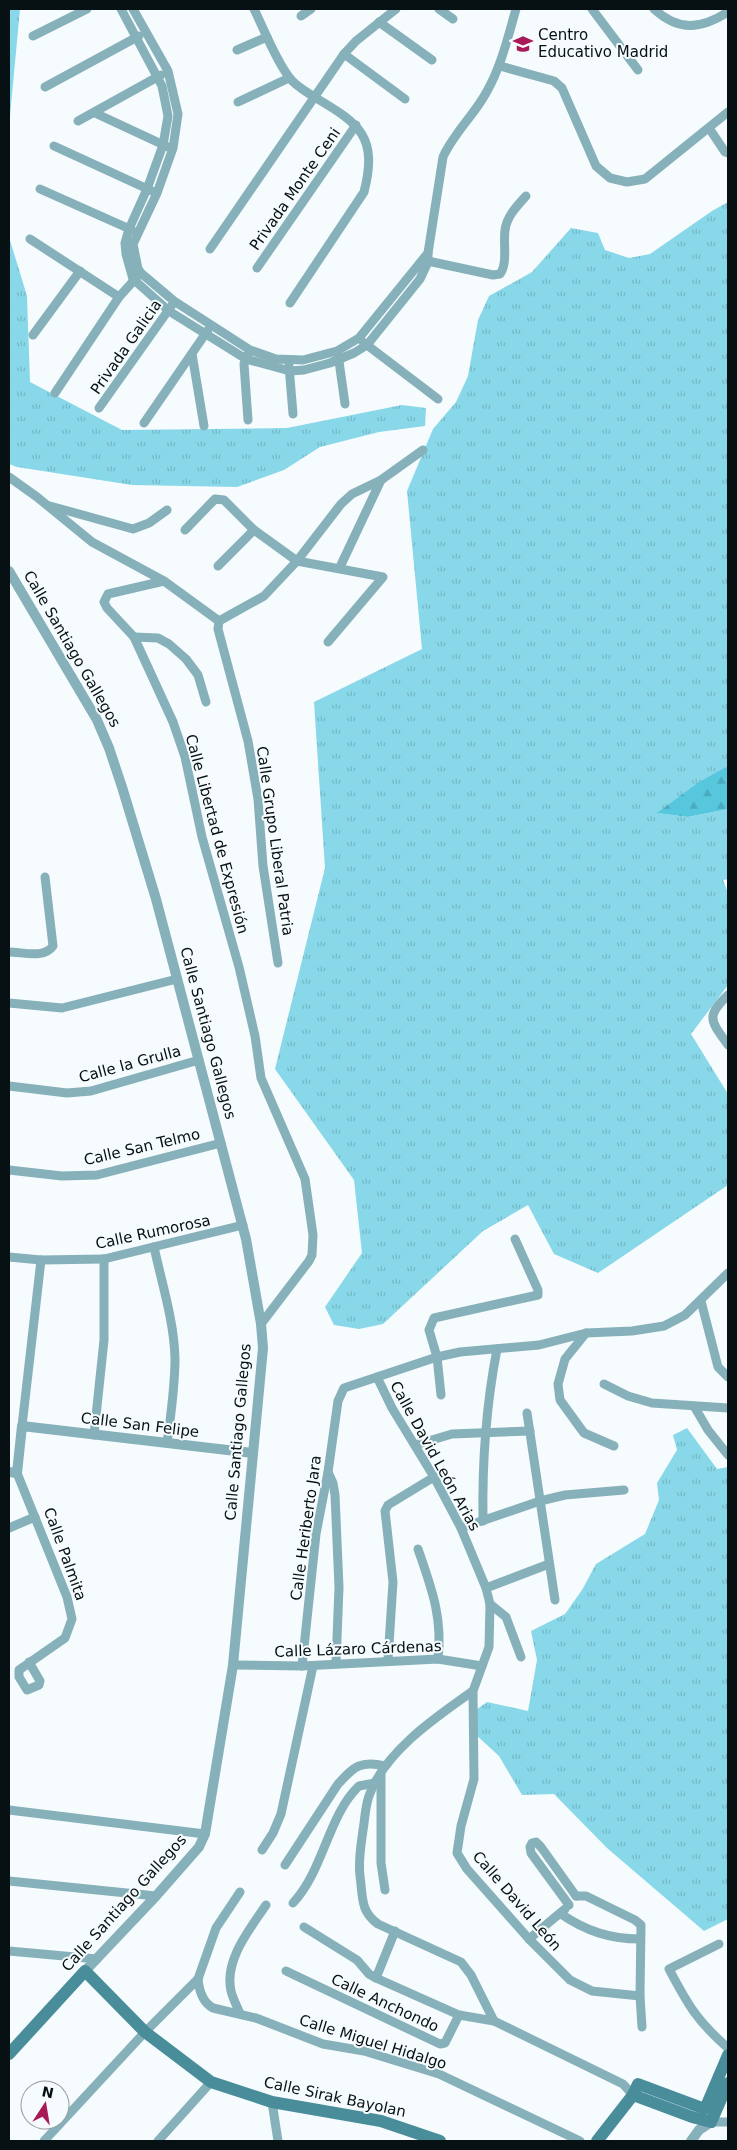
<svg xmlns="http://www.w3.org/2000/svg" width="737" height="2150" font-family="'DejaVu Sans',sans-serif">
<defs>
<pattern id="grass-tufts" width="24" height="20" patternUnits="userSpaceOnUse" patternTransform="scale(1.25)"><rect width="24" height="20" fill="#88d8e9"/><path d="M3 7l-1-3M5 7V3M7 7l1-3M15 17l-1-3M17 17v-4M19 17l1-3" fill="none" stroke="#74b8c7"/></pattern>
<pattern id="forest-firs" width="22" height="20" patternUnits="userSpaceOnUse" patternTransform="scale(1.25)"><rect width="22" height="20" fill="#57c7de"/><path d="M5 1l3.5 6h-7zM16 11l3.5 6h-7z" fill="#4aaabe"/></pattern>
</defs>
<rect width="100%" height="100%" fill="#f6fbfd"/>
<g fill="url(#grass-tufts)">
<path d="M9,9H20L10,116L9,206Z"/>
<path d="M728,202V766L658,813L688,817L728,809V879L723,880L728,893V985L691,1034L728,1094V1185L598,1273L554,1254L528,1205L483,1231L383,1324L359,1329L334,1325L325,1307L362,1253L354,1180L275,1069L325,868L314,702L422,649L407,491L433,429L456,402L468,376L478,320L489,296L532,272L571,228L598,233L605,250L629,258L650,254L712,211Z"/>
<path d="M9,237L27,296L30,382L122,430L287,428L402,405L426,408L425,426L379,432L320,447L284,470L237,487L132,485L17,467L9,464Z"/>
<path d="M687,1428L717,1469L728,1467V1919L704,1931L607,1848L554,1794L522,1795L499,1756L474,1733L473,1712L487,1702L528,1711L537,1660L531,1631L565,1614L582,1590L596,1564L645,1534L659,1500L657,1483L677,1450L673,1435Z"/>
</g>
<path fill="url(#forest-firs)" d="M728,766V809L688,817L657,813L699,782Z"/>
<g fill="none" stroke-linecap="round" stroke-linejoin="round">
<g stroke="#86b1ba" stroke-width="9">
<path d="M121,9L162,86L168,116L163,145L147,189L129,229L125,243L126,254L133,279L169,311L246,359L290,371L304,370L330,363L354,353L367,345L420,279L428,262V253L443,157C454,133 474,115 486,93C501,67 508,37 516,9"/>
<path d="M133,9L168,71L178,114L173,148L157,193L133,244L138,269L142,274L174,301L250,350L276,359L303,360L337,351L359,338L428,253"/>
<path d="M254,9C264,29 275,59 289,77C295,86 307,92 316,98C360,124 378,137 364,192L290,303"/>
<path d="M439,9L453,19"/>
<path d="M592,9L638,70"/>
<path d="M654,9C679,32 701,29 728,12"/>
<path d="M301,16L311,9"/>
<path d="M379,22L432,60"/>
<path d="M33,36L87,9"/>
<path d="M237,50L267,37"/>
<path d="M344,54L405,99"/>
<path d="M500,66L554,81L562,88L596,166L610,178L627,182L645,179L728,112"/>
<path d="M45,87L139,36"/>
<path d="M238,102L289,78"/>
<path d="M95,113L168,147"/>
<path d="M78,121L161,75"/>
<path d="M709,128L725,152L728,153"/>
<path d="M54,146L152,191"/>
<path d="M40,189L132,230"/>
<path d="M30,239L119,297"/>
<path d="M210,249L344,54L356,41L396,9"/>
<path d="M423,260L493,275L500,274C508,264 503,242 505,230C507,216 517,206 526,196"/>
<path d="M257,268L356,125"/>
<path d="M33,335L80,271"/>
<path d="M363,342L438,399"/>
<path d="M192,354L204,426"/>
<path d="M338,354L345,404"/>
<path d="M289,366L293,414"/>
<path d="M55,393L119,297L137,277"/>
<path d="M99,408L172,305"/>
<path d="M248,420L244,364L248,354"/>
<path d="M144,423L208,330"/>
<path d="M9,477L37,497L92,542L164,581L219,621"/>
<path d="M50,506L133,529L149,523L167,510"/>
<path d="M185,530L215,499L224,500L254,530L297,561L383,577L328,642"/>
<path d="M218,566L254,530"/>
<path d="M340,567L381,480"/>
<path d="M164,581L108,594L104,602L107,608L134,637L173,722L185,757L202,837L239,967L255,1036L261,1078L305,1179L313,1235L312,1255L309,1261L261,1324"/>
<path d="M219,621L218,629L248,741L258,799L263,866L278,963"/>
<path d="M219,621L264,596L297,561L341,504L352,494L381,480L423,450"/>
<path d="M134,637L158,638L169,644L186,659L198,675L206,702"/>
<path d="M9,952C23,952 44,959 53,946L45,877"/>
<path d="M728,995C705,1017 711,1021 728,1045"/>
<path d="M9,1003L62,1008L177,979"/>
<path d="M9,1086L67,1093L91,1091L199,1060"/>
<path d="M9,1170L62,1176L97,1175L221,1143"/>
<path d="M154,1247C162,1284 174,1321 175,1358C175,1387 171,1415 167,1443"/>
<path d="M9,1257L41,1260L104,1259L243,1225"/>
<path d="M701,1301L718,1367L728,1377"/>
<path d="M586,1333L565,1359L558,1384L560,1400L584,1433L614,1446"/>
<path d="M377,1377L392,1408L434,1477L461,1528L486,1588L490,1604L489,1647L473,1691L474,1779L461,1826L457,1853L467,1869L529,1939L570,1980L592,1991L640,1996"/>
<path d="M604,1384L628,1396L652,1403L728,1408"/>
<path d="M441,1395L437,1357L429,1330L434,1318L538,1295V1290L515,1239"/>
<path d="M694,1406L708,1430L728,1455"/>
<path d="M527,1413L555,1600"/>
<path d="M22,1426L41,1260"/>
<path d="M94,1435L104,1340V1259"/>
<path d="M415,1445L452,1434L530,1431"/>
<path d="M328,1472L333,1483L335,1495L339,1587L336,1664"/>
<path d="M17,1473L67,1597L72,1619L65,1638L19,1670V1677L27,1690L39,1685L40,1681L29,1662"/>
<path d="M483,1521C482,1463 486,1406 497,1349"/>
<path d="M9,1528L35,1517"/>
<path d="M461,1528L540,1501L565,1495L624,1490"/>
<path d="M418,1549C431,1587 443,1617 438,1659"/>
<path d="M486,1588L549,1564"/>
<path d="M490,1604L506,1617L521,1657"/>
<path d="M388,1660L393,1582L385,1511L388,1505L434,1477"/>
<path d="M233,1665L302,1666L438,1659L482,1666"/>
<path d="M302,1666L316,1534L328,1472L338,1401L344,1388L437,1357L460,1352L539,1345L586,1333L632,1331L664,1326L685,1315L728,1273"/>
<path d="M473,1691C436,1717 384,1752 369,1796C365,1807 365,1819 363,1830C361,1846 358,1860 360,1876C363,1897 360,1911 378,1924L461,1962L471,1975L494,2021"/>
<path d="M381,1774V1863L385,1890"/>
<path d="M9,1810L205,1834"/>
<path d="M262,1850L273,1833L281,1814L313,1666"/>
<path d="M285,1865L338,1784C354,1767 360,1760 385,1766"/>
<path d="M9,1881L156,1896"/>
<path d="M576,1896H586L635,1920L641,1925L640,1996L642,2027"/>
<path d="M293,1903C324,1870 328,1815 359,1786L375,1783"/>
<path d="M569,1905L531,1853L530,1847L532,1843L536,1842L541,1847L576,1896"/>
<path d="M561,1914C586,1931 610,1939 640,1939"/>
<path d="M304,1927L357,1960L369,1974L376,1978L459,2015L494,2021L623,2084L633,2095"/>
<path d="M529,1939L565,1909"/>
<path d="M719,1944L669,1969C688,2005 697,2021 728,2048"/>
<path d="M9,1951L97,1959"/>
<path d="M286,1971L440,2044L445,2043L459,2015"/>
<path d="M376,1978L395,1931"/>
<path d="M198,1979C199,1990 202,2002 213,2008L256,2018L323,2044L364,2051L439,2074L580,2141"/>
<path d="M240,2014C237,2006 233,1999 231,1991C224,1960 250,1929 266,1905"/>
<path d="M272,2102L278,2141"/>
<path d="M711,2122H728"/>
<path d="M44,2141L145,2032L198,1979L216,1928L240,1892"/>
<path d="M158,2141L211,2082"/>
</g>
<g stroke="#86b1ba" stroke-width="10">
<path d="M9,571L97,720L109,748L122,787L156,899L246,1239L261,1324L263,1348L233,1665L205,1834L199,1847L156,1896L85,1971"/>
<path d="M9,1472L17,1473L22,1426L253,1453"/>
<path d="M691,2141L699,2130L711,2122"/>
</g>
<g stroke="#498d9b" stroke-width="12">
<path d="M9,2054L85,1971L145,2032L211,2082L272,2102L381,2121L440,2141"/>
<path d="M633,2095L692,2117L711,2122L728,2083"/>
<path d="M597,2141L633,2095L638,2084L705,2109L728,2055"/>
</g>
</g>
<defs>
<symbol id="school-bare" viewBox="-9 -9 18 18"><path d="M0-5L7-2L0 1L-7-2ZM-4 1L0 2.5L4 1V4Q0 6-4 4Z" fill="#a81958" stroke="#f6fbfd" stroke-width="2.5" paint-order="stroke"/></symbol>
</defs>
<g fill-rule="evenodd">
<use href="#school-bare" x="509" y="30" width="28" height="28"/>
</g>
<g text-anchor="middle" stroke-width="4" stroke-linejoin="round" paint-order="stroke">
<g font-size="15" fill="#071013" stroke="#f6fbfd" text-anchor="start">
<text x="538" y="40">Centro<tspan x="538" dy="17">Educativo Madrid</tspan></text>
</g>
<g font-size="15" fill="#071013" stroke="#f6fbfd">
<text transform="translate(295 189) rotate(-55)" y="5">Privada Monte Ceni</text>
<text transform="translate(126 347) rotate(-55)" y="5">Privada Galicia</text>
<text transform="translate(72 649) rotate(60)" y="5">Calle Santiago Gallegos</text>
<text transform="translate(217 834) rotate(75)" y="5">Calle Libertad de Expresión</text>
<text transform="translate(275 841) rotate(82)" y="5">Calle Grupo Liberal Patria</text>
<text transform="translate(208 1033) rotate(75)" y="5">Calle Santiago Gallegos</text>
<text transform="translate(130 1064) rotate(-15)" y="5">Calle la Grulla</text>
<text transform="translate(142 1147) rotate(-13)" y="5">Calle San Telmo</text>
<text transform="translate(153 1232) rotate(-12)" y="5">Calle Rumorosa</text>
<text transform="translate(140 1425) rotate(7)" y="5">Calle San Felipe</text>
<text transform="translate(238 1432) rotate(-85)" y="5">Calle Santiago Gallegos</text>
<text transform="translate(435 1456) rotate(61)" y="5">Calle David León Arias</text>
<text transform="translate(306 1528) rotate(-82)" y="5">Calle Heriberto Jara</text>
<text transform="translate(65 1554) rotate(70)" y="5">Calle Palmita</text>
<text transform="translate(358 1649) rotate(-2)" y="5">Calle Lázaro Cárdenas</text>
<text transform="translate(517 1901) rotate(49)" y="5">Calle David León</text>
<text transform="translate(124 1903) rotate(-48)" y="5">Calle Santiago Gallegos</text>
<text transform="translate(385 2003) rotate(25)" y="5">Calle Anchondo</text>
<text transform="translate(373 2042) rotate(17)" y="5">Calle Miguel Hidalgo</text>
<text transform="translate(335 2097) rotate(12)" y="5">Calle Sirak Bayolan</text>
</g>
</g>
<rect width="737" height="2150" fill="none" stroke="#071013" stroke-width="20"/>
<g transform="translate(45 2105) rotate(12)"><circle r="24" fill="#f6fbfd" stroke="#969d9f"/>
<path d="M0-4L9 19L0 12L-9 19Z" fill="#a81958"/>
<text y="-8" font-size="14" font-weight="bold" text-anchor="middle" fill="#071013">N</text>
</g>
</svg>
